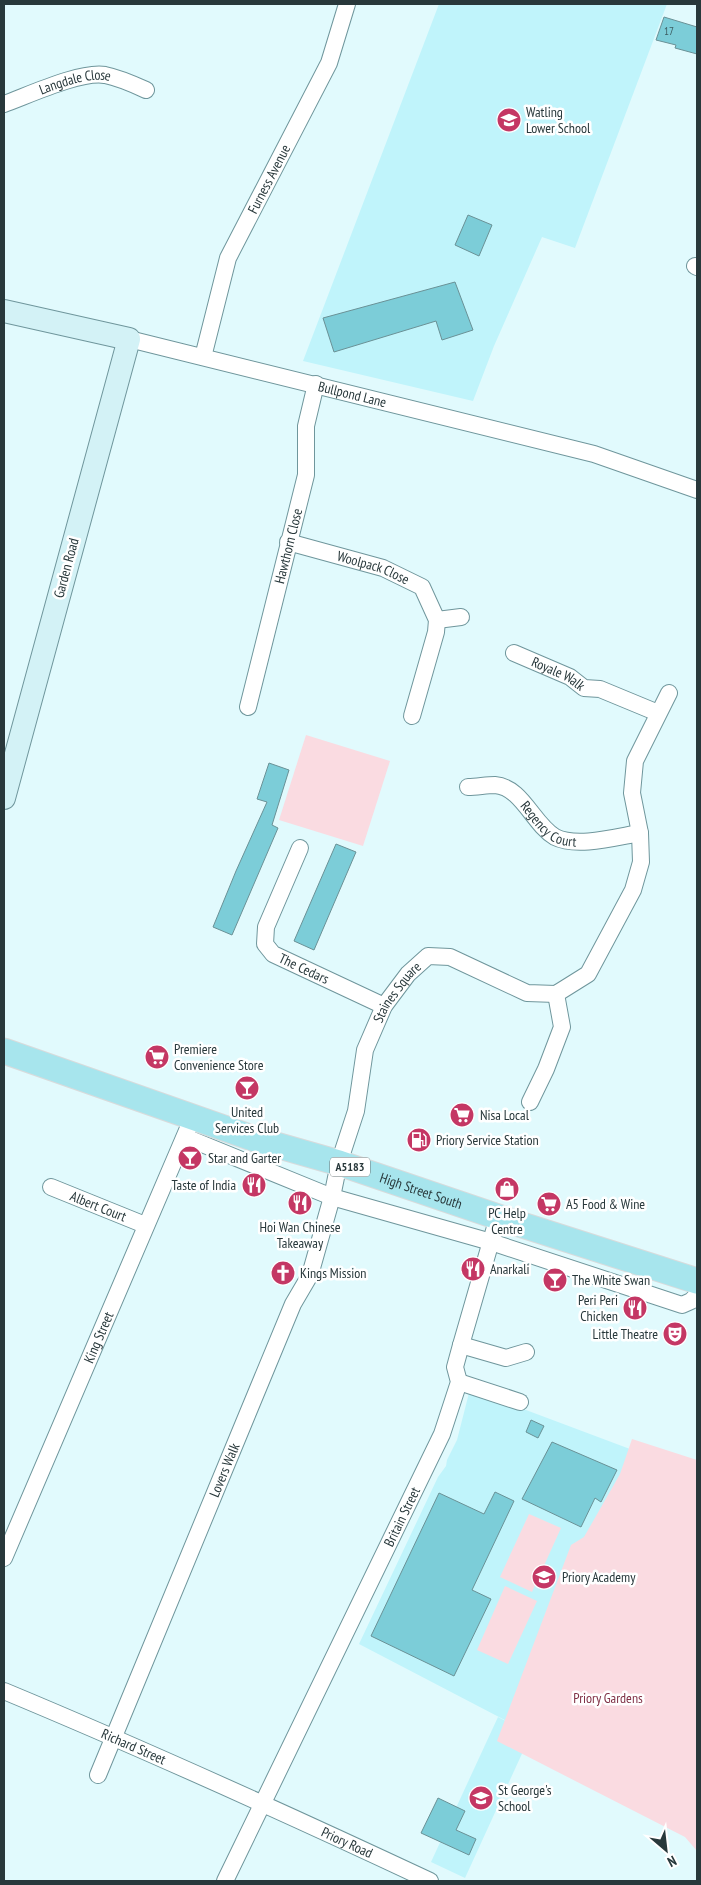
<svg xmlns="http://www.w3.org/2000/svg" width="701" height="1885" font-family="'PT Sans Narrow',sans-serif">
<rect width="100%" height="100%" fill="#e1fafd"/>
<g fill="#c0f4fb">
<path d="M439,4H667L575,248L542,237L494,346L473,401L303,361Z"/>
<path d="M470,1389L678,1467L697,1761L666,1804L359,1644L438,1477L446,1466L447,1460L457,1440Z"/>
<path d="M498,1717L531,1734L465,1878L431,1862Z"/>
</g>
<g fill="#fadbe1">
<path d="M306,735L390,761L363,846L279,820Z"/>
<path d="M632,1439L697,1460V1851L685,1837L497,1741L571,1545L584,1537L620,1474Z"/>
<path d="M529,1514L561,1528L532,1592L500,1577Z"/>
<path d="M505,1586L537,1601L508,1664L477,1650Z"/>
</g>
<g fill="#7ccdd8" stroke="#6a9196">
<path d="M664,17L697,27V54L675,48L676,45L656,40Z"/>
<path d="M468,215L492,225L479,256L455,245Z"/>
<path d="M455,282L473,330L442,340L436,321L334,352L323,318Z"/>
<path d="M269,763L289,770L272,825L278,828L232,935L213,927L236,871L267,802L257,799Z"/>
<path d="M336,844L356,852L314,950L294,941Z"/>
<path d="M531,1420L544,1426L538,1438L526,1432Z"/>
<path d="M552,1442L617,1470L601,1502L595,1498L581,1527L522,1499Z"/>
<path d="M495,1492L514,1501L472,1590L491,1599L454,1676L371,1636L439,1493L484,1514Z"/>
<path d="M438,1798L465,1811L456,1830L476,1839L469,1855L421,1833Z"/>
</g>
<g fill="none" stroke-linecap="round" stroke-linejoin="round">
<defs>
<g id="street">
<path id="s1" d="M4,104C29,95 80,71 105,75C120,78 133,84 146,90"/>
<path d="M695,266L697,267"/>
<path id="s2" d="M129,339L594,454L697,490"/>
<path id="s3" d="M203,357L228,258L329,63L347,4"/>
<path id="s4" d="M288,542L383,568L422,587L437,620L436,632L412,716"/>
<path d="M437,620L461,617"/>
<path id="s5" d="M514,653L570,677L584,688L600,689L658,713"/>
<path id="s6" d="M248,707L306,475V426L316,384"/>
<path id="s7" d="M468,787C477,787 486,785 495,785C522,787 533,824 555,837C577,848 616,837 640,833"/>
<path id="s8" d="M300,848L266,927L265,944L273,954L384,1006"/>
<path d="M530,1102L546,1069L562,1027L556,994"/>
<path d="M185,1137L332,1197L491,1242L682,1305L691,1301L697,1295"/>
<path id="s9" d="M51,1187L145,1225"/>
<path d="M461,1345L506,1358L526,1352"/>
<path d="M459,1382L520,1402"/>
<path id="s10" d="M4,1558L189,1126"/>
<path id="s11" d="M4,1691C148,1751 289,1815 430,1881"/>
<path id="s12" d="M98,1775L293,1304L310,1275L332,1197L339,1163L356,1111L365,1050L384,1006L408,974L428,956L450,957L527,993L556,994L588,974L633,890L641,862L640,833L632,793L635,761L669,693"/>
<path id="s13" d="M225,1881L442,1434L459,1382L455,1367L461,1345L498,1217"/>
</g>
<path id="secondary" d="M4,311L129,339L4,798"/>
<g id="primary">
<path id="s14" d="M4,1051L255,1139L339,1163L516,1223L697,1281"/>
</g>
</defs>
<use href="#street" stroke="#6f969c" stroke-width="18"/>
<use href="#secondary" stroke="#6f969c" stroke-width="24"/>
<use href="#primary" stroke="#d8dbdc" stroke-width="27"/>
<use href="#street" stroke="#fff" stroke-width="16"/>
<use href="#secondary" stroke="#d3f2f6" stroke-width="22"/>
<use href="#primary" stroke="#a7e5ed" stroke-width="25"/>
</g>
<defs>
<symbol id="school-disc" viewBox="-11 -11 22 22"><circle r="9.5" fill="#c43764" stroke="#fff"/><path d="M0-5L7-2L0 1L-7-2ZM-4 1L0 2.5L4 1V4Q0 6-4 4Z" fill="#fff"/></symbol>
<symbol id="supermarket-disc" viewBox="-11 -11 22 22"><circle r="9.5" fill="#c43764" stroke="#fff"/><path d="M-6-5.5h2.5l.6 2H6L4.5 2H-2.5L-4.4-4H-6ZM-1.5 3.2a1.3 1.3 0 1 0 .1 0ZM3 3.2a1.3 1.3 0 1 0 .1 0Z" fill="#fff"/></symbol>
<symbol id="bar-disc" viewBox="-11 -11 22 22"><circle r="9.5" fill="#c43764" stroke="#fff"/><path d="M-6-5H6L.8 .8V4.5H3.5V6h-7V4.5H-.8V.8Z" fill="#fff"/></symbol>
<symbol id="fuel-disc" viewBox="-11 -11 22 22"><circle r="9.5" fill="#c43764" stroke="#fff"/><path d="M-5.5-6h7V0h2V4h1.3V-2.5L3-4.5l.8-.8L6-3V5H2.5V1h-1V6h-7ZM-4.2-4.7v3.2H.2V-4.7Z" fill="#fff"/></symbol>
<symbol id="restaurant-disc" viewBox="-11 -11 22 22"><circle r="9.5" fill="#c43764" stroke="#fff"/><path d="M-5-6h1v4h1v-4h1v4h1v-4h1v5L-1.5 .5V6h-2V.5L-5-1ZM5-6V6H3V1.5H1.5Q1.5-4 5-6Z" fill="#fff"/></symbol>
<symbol id="shop-disc" viewBox="-11 -11 22 22"><circle r="9.5" fill="#c43764" stroke="#fff"/><path d="M-5-2.5h2.3a2.7 3.5 0 0 1 5.4 0H5L5.5 6h-11ZM-1.5-2.5h3a1.5 2.3 0 0 0-3 0Z" fill="#fff"/></symbol>
<symbol id="church-disc" viewBox="-11 -11 22 22"><circle r="9.5" fill="#c43764" stroke="#fff"/><path d="M-1.2-6h2.4v3.5h3.3v2.4h-3.3V6h-2.4V-.1h-3.3v-2.4h3.3Z" fill="#fff"/></symbol>
<symbol id="theatre-disc" viewBox="-11 -11 22 22"><circle r="9.5" fill="#c43764" stroke="#fff"/><path d="M-5-5.5Q0-4 5-5.5V0Q5 5 0 6Q-5 5-5 0ZM-3.3-2.5H-1v1.5H-3.3ZM1-2.5H3.3v1.5H1ZM-2.8 1Q0 5.5 2.8 1Z" fill="#fff"/></symbol>
</defs>
<g fill-rule="evenodd">
<use href="#school-disc" x="495" y="106" width="28" height="28"/>
<use href="#supermarket-disc" x="143" y="1043" width="28" height="28"/>
<use href="#bar-disc" x="233" y="1074" width="28" height="28"/>
<use href="#supermarket-disc" x="448" y="1101" width="28" height="28"/>
<use href="#fuel-disc" x="405" y="1126" width="28" height="28"/>
<use href="#bar-disc" x="176" y="1144" width="28" height="28"/>
<use href="#restaurant-disc" x="240" y="1171" width="28" height="28"/>
<use href="#shop-disc" x="493" y="1175" width="28" height="28"/>
<use href="#restaurant-disc" x="286" y="1189" width="28" height="28"/>
<use href="#supermarket-disc" x="535" y="1190" width="28" height="28"/>
<use href="#restaurant-disc" x="459" y="1255" width="28" height="28"/>
<use href="#church-disc" x="269" y="1259" width="28" height="28"/>
<use href="#bar-disc" x="541" y="1266" width="28" height="28"/>
<use href="#restaurant-disc" x="621" y="1294" width="28" height="28"/>
<use href="#theatre-disc" x="661" y="1320" width="28" height="28"/>
<use href="#school-disc" x="530" y="1563" width="28" height="28"/>
<use href="#school-disc" x="467" y="1784" width="28" height="28"/>
</g>
<g text-anchor="middle" stroke-width="5" stroke-linejoin="round" paint-order="stroke">
<g font-size="11" fill="#3d5d62">
<text x="669" y="35">17</text>
</g>
<rect fill="#fff" stroke="#687476" stroke-width="1" x="330" y="1157.5" width="40" height="19" rx="4"/>
<g font-size="12" font-weight="bold" fill="#28383b">
<text x="350" y="1171">A5183</text>
</g>
<g font-size="14" fill="#28383b" stroke="#fff">
<text dy="5" stroke="none"><textPath href="#s1" startOffset="75">Langdale Close</textPath></text>
<text dy="5" stroke="none"><textPath href="#s3" startOffset="191">Furness Avenue</textPath></text>
<text dy="5" stroke="none"><textPath href="#s2" startOffset="230">Bullpond Lane</textPath></text>
<text dy="5" stroke="none"><textPath href="#s6" startOffset="166">Hawthorn Close</textPath></text>
<text transform="translate(66 568) rotate(-75)" y="5">Garden Road</text>
<text dy="5" stroke="none"><textPath href="#s4" startOffset="89">Woolpack Close</textPath></text>
<text dy="5" stroke="none"><textPath href="#s5" startOffset="49">Royale Walk</textPath></text>
<text dy="5" stroke="none"><textPath href="#s7" startOffset="96">Regency Court</textPath></text>
<text dy="5" stroke="none"><textPath href="#s8" startOffset="150">The Cedars</textPath></text>
<text dy="5" stroke="none"><textPath href="#s12" startOffset="842">Staines Square</textPath></text>
<text dy="5" stroke="none"><textPath href="#s14" startOffset="440">High Street South</textPath></text>
<text dy="5" stroke="none"><textPath href="#s9" startOffset="51">Albert Court</textPath></text>
<text dy="5" stroke="none"><textPath href="#s10" startOffset="240">King Street</textPath></text>
<text dy="5" stroke="none"><textPath href="#s12" startOffset="330">Lovers Walk</textPath></text>
<text dy="5" stroke="none"><textPath href="#s13" startOffset="405">Britain Street</textPath></text>
<text dy="5" stroke="none"><textPath href="#s11" startOffset="141">Richard Street</textPath></text>
<text dy="5" stroke="none"><textPath href="#s11" startOffset="375">Priory Road</textPath></text>
</g>
<g font-size="14" fill="#28383b" stroke="#fff" text-anchor="start">
<text x="526" y="117">Watling<tspan x="526" dy="16">Lower School</tspan></text>
<text x="174" y="1054">Premiere<tspan x="174" dy="16">Convenience Store</tspan></text>
<text x="247" y="1117" text-anchor="middle">United<tspan x="247" dy="16">Services Club</tspan></text>
<text x="480" y="1120">Nisa Local</text>
<text x="436" y="1145">Priory Service Station</text>
<text x="208" y="1163">Star and Garter</text>
<text x="236" y="1190" text-anchor="end">Taste of India</text>
<text x="566" y="1209">A5 Food &amp; Wine</text>
<text x="507" y="1218" text-anchor="middle">PC Help<tspan x="507" dy="16">Centre</tspan></text>
<text x="300" y="1232" text-anchor="middle">Hoi Wan Chinese<tspan x="300" dy="16">Takeaway</tspan></text>
<text x="490" y="1274">Anarkali</text>
<text x="300" y="1278">Kings Mission</text>
<text x="572" y="1285">The White Swan</text>
<text x="618" y="1305" text-anchor="end">Peri Peri<tspan x="618" dy="16">Chicken</tspan></text>
<text x="658" y="1339" text-anchor="end">Little Theatre</text>
<text x="562" y="1582">Priory Academy</text>
<text x="498" y="1795">St George's<tspan x="498" dy="16">School</tspan></text>
</g>
<g font-size="14" fill="#803146" stroke="#fff">
<text x="608" y="1703">Priory Gardens</text>
</g>
</g>
<rect width="701" height="1885" fill="none" stroke="#28383b" stroke-width="10"/>
<g transform="translate(666 1850) rotate(152)" stroke="#ffffff" stroke-width="4" paint-order="stroke">
<path d="M0-4L9 19L0 12L-9 19Z" fill="#28383b"/>
<text y="-8" font-size="14" font-weight="bold" text-anchor="middle" fill="#28383b">N</text>
</g>
</svg>
